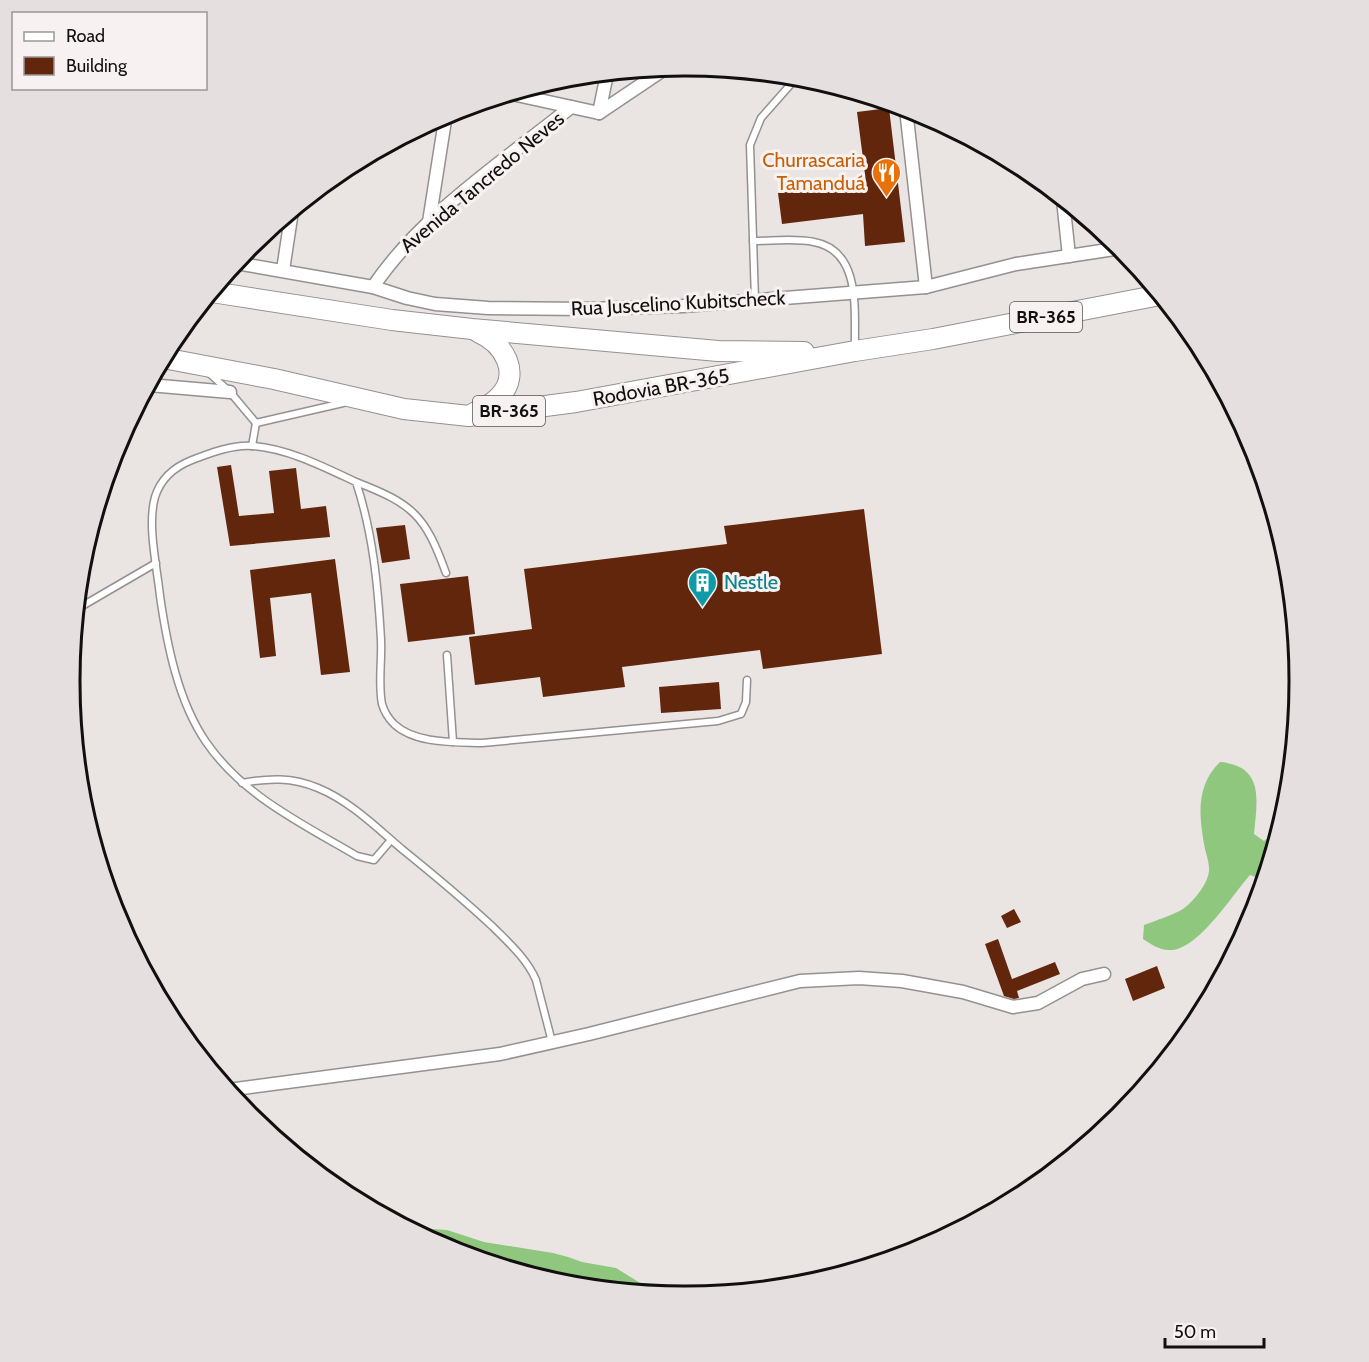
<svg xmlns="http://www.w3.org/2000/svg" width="1369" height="1362" font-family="Cabin,sans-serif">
<rect width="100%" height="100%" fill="#eae5e3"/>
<g fill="#8ec77d">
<path d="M1220,762C1265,766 1257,801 1254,834L1264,841L1280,828L1264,880L1250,875C1233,894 1197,952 1169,950C1159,950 1151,944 1143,939L1144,925C1157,920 1171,916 1183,909C1192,903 1205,887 1208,876C1211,868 1207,857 1205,849C1199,818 1195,786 1220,762Z"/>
<path d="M395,1220L432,1229L447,1230L484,1242L553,1253L568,1257L582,1262L616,1268L645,1286L643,1292L564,1284L449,1249Z"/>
</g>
<g fill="#61260b">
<path d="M889,108L905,242L865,246L863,214L782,224L778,193L866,182L857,112Z"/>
<path d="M231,465L239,516L274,513L269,471L296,468L301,509L326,506L330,537L230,546L217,467Z"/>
<path d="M864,509L882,654L763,669L760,650L622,667L625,687L543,697L540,677L475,685L469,637L532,629L524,569L727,544L724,526Z"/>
<path d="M405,525L410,559L382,563L376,528Z"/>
<path d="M335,559L350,672L321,675L311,593L270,598L276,656L260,658L250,570Z"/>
<path d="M468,576L475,634L408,642L400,584Z"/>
<path d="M719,682L721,709L661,713L659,687Z"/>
<path d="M1014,909L1021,922L1007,928L1001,916Z"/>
<path d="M998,939L1012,979L1055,962L1060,974L1017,991L1019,998L1014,999L1004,996L985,944Z"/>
<path d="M1157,966L1165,988L1133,1001L1125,979Z"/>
</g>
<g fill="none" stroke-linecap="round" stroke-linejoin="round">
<defs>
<g id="service">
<path d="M753,241C772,241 795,238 814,242C862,251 854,311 855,349"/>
<path d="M755,300L750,145L761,118L791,84"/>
<path d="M209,373L230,392L256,423L252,446"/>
<path d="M256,423L343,403"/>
<path d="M356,482C413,504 425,515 446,573"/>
<path d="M77,609L156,563"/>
<path d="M447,655L453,742"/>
<path d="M242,783C269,778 292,777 318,788C350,801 377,828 403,850C434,875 464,900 493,927C509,943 527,959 536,980L552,1042"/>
<path d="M391,840L374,860L357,856C303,824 243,796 206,742C178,701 167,645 160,596C157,567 147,525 155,497C161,478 174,467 192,460C210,453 234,444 253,446C289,449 324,467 356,482C373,533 378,586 381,640C382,661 378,684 382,704C384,711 389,719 394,724C415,744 455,742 482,743L718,721L741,714L746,702L747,680"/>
</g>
<g id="minor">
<path d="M512,94L599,113"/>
<path d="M906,109L926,287"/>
<path d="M599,113L666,68"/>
<path d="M599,113L607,74"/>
<path d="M1063,200L1069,256"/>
<path d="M429,222L446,114"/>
<path d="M236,263L373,287L407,298L435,304L488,308L586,309L683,306L926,287L1016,264L1121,248"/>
<path d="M283,270L292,211"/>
<path d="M373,287C421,215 504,161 571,107"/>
<path d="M149,385L230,392"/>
<path d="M228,1090L500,1054L589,1034L800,981L859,978L902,981L963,992L1013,1007L1038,1003L1082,979L1104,974"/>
</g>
<g id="primary">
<path d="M212,292L392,320L472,329L718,351L804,352"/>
<path d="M163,358L274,379L404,409L469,416L576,402L855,351L933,339L1160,295"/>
<path d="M474,413C483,409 492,404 499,397C522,374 504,343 478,332"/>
</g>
</defs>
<use href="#service" stroke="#959190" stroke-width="9"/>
<use href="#minor" stroke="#959190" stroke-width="15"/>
<use href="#primary" stroke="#959190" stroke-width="22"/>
<use href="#service" stroke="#fff" stroke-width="6"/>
<use href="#minor" stroke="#fff" stroke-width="12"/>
<use href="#primary" stroke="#fff" stroke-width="20"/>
</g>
<defs>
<symbol id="restaurant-pin" viewBox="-11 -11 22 30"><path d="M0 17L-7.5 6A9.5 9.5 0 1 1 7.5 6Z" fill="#e8710a" stroke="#f7f2f1"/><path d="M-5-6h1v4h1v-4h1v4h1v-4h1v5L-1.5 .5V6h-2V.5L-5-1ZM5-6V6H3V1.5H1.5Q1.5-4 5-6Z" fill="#fff"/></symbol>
<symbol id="building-pin" viewBox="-11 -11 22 30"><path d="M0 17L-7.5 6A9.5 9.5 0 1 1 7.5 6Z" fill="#0f9aa8" stroke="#f7f2f1"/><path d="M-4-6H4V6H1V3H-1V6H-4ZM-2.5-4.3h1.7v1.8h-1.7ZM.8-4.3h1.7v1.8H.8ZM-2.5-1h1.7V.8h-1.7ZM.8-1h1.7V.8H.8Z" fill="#fff"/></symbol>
</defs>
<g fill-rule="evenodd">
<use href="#restaurant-pin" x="870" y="156" width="33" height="45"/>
<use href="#building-pin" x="686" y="566" width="33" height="45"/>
</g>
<g text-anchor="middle" stroke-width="6" stroke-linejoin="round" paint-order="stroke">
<g fill="#f7f2f1" stroke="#565353" stroke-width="1.5">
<rect x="1010" y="302" width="72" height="30" rx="4.5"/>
<rect x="473" y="396" width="72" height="30" rx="4.5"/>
</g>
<g font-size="18" font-weight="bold" fill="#110f0f">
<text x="1046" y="323">BR-365</text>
<text x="509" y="417">BR-365</text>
</g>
<g font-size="20" fill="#c56008" stroke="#f7f2f1" text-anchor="end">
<text x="865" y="167">Churrascaria<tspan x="865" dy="23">Tamanduá</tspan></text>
</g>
<g font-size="20" fill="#110f0f" stroke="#f7f2f1">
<text transform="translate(482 182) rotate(-40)" y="7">Avenida Tancredo Neves</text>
<text transform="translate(678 303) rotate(-3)" y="7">Rua Juscelino Kubitscheck</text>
<text transform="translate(661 387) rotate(-10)" y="7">Rodovia BR-365</text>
</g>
<g font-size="20" fill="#0d838f" stroke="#f7f2f1" text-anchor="start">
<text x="724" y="589">Nestle</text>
</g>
</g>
<path d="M0 0H1369V1362H0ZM684 76H685A604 604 0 0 1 1289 680V682A604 604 0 0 1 685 1286H684A604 604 0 0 1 80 682V680A604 604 0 0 1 684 76Z" fill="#e5e0df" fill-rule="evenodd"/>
<path fill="none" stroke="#110f0f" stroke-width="3" d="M684 76H685A604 604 0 0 1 1289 680V682A604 604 0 0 1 685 1286H684A604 604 0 0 1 80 682V680A604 604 0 0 1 684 76Z"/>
<rect x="12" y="12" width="195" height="78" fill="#f7f2f1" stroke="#9b9797" stroke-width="1.5"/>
<rect x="24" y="32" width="30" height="9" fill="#ffffff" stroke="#9b9797" stroke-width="1.5"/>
<text x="66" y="42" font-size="18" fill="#110f0f">Road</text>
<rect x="24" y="57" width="30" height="18" fill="#61260b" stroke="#9b9797" stroke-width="1.5"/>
<text x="66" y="72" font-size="18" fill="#110f0f">Building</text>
<path d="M1165 1338v9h99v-9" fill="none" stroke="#110f0f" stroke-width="3"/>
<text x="1174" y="1338" font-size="18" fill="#110f0f" stroke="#f7f2f1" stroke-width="4.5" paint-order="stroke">50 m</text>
</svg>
